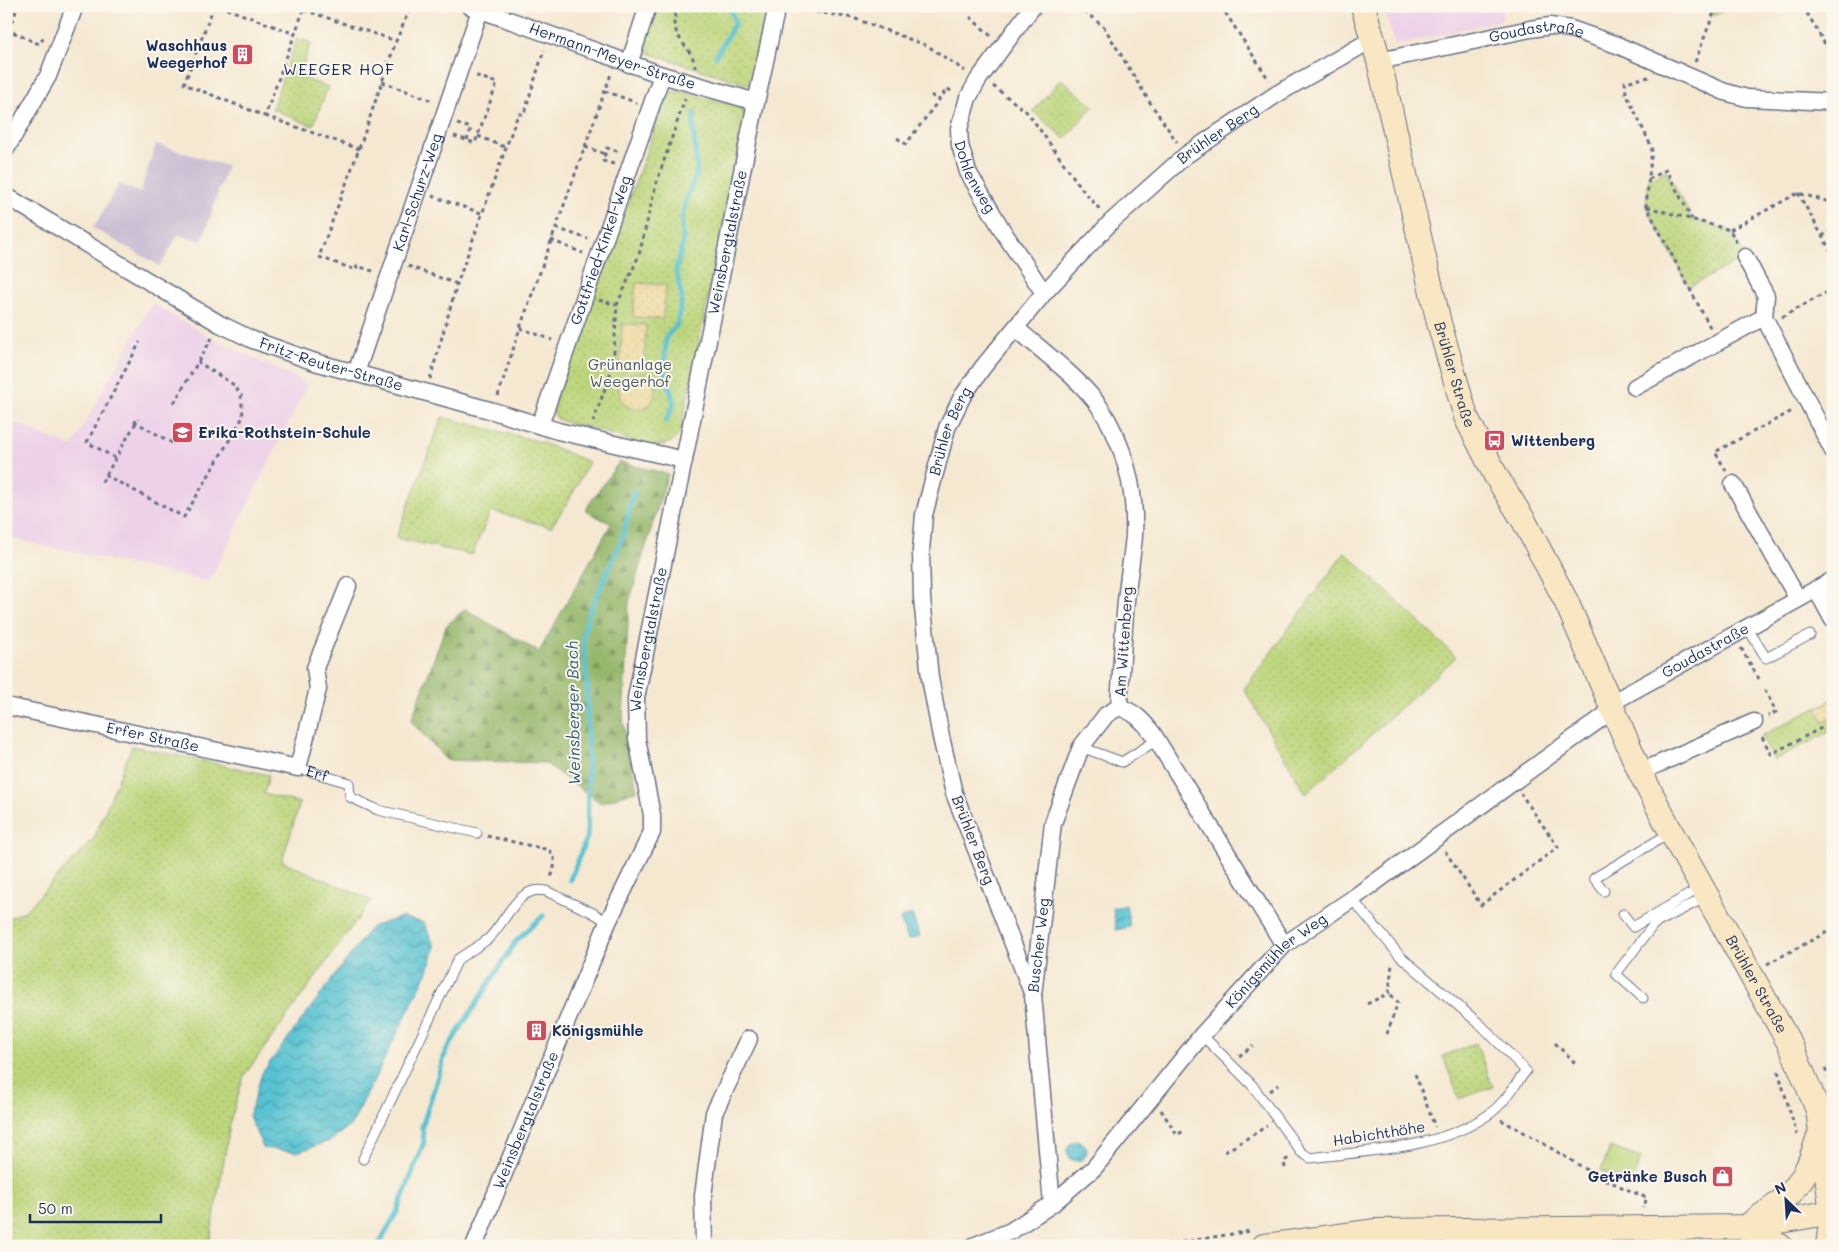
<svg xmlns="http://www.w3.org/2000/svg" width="1839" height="1252" font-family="Mali,sans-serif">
<defs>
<pattern id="grass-dots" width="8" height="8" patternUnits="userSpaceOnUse" patternTransform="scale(1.25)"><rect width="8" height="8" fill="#bdd67c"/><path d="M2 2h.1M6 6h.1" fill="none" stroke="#a2b86e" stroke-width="1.8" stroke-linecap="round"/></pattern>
<pattern id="forest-firs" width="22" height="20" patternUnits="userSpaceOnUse" patternTransform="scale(1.25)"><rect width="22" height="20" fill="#96b76c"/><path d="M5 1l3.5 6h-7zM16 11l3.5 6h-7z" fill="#7a955c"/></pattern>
<pattern id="sand-dots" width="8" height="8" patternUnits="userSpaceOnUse" patternTransform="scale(1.25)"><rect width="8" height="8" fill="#eeda9e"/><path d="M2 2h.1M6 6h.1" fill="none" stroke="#ccbb8a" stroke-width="1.8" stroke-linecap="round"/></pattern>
<pattern id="water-waves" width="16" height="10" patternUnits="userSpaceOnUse" patternTransform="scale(1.25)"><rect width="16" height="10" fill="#57c2d2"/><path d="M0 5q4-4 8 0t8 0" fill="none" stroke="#479eae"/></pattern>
</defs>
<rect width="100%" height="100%" fill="#fbf7ec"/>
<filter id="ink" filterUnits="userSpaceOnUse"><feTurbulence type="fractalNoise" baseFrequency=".02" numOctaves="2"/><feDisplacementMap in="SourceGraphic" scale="10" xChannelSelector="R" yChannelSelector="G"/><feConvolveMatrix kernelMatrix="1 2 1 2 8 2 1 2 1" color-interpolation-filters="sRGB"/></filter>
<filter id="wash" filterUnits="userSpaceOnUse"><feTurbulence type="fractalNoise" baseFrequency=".0096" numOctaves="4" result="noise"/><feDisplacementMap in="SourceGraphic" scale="20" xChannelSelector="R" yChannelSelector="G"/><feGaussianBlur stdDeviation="1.12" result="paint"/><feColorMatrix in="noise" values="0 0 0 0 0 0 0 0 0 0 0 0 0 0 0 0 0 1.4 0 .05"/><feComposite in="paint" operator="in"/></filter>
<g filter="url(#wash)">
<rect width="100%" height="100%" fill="#f5e8d1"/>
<g fill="#edd1e9">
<path d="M1383,6H1501L1503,20L1395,45Z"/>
<path d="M152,303L212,338L308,384L209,582L6,537V419L72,447Z"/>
</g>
<path fill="#ccbfd4" d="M156,144L227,166L202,241L178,235L160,266L93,228L119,184L140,193Z"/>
<g fill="url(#grass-dots)" stroke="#6c826d">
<path d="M657,6H770L753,86L642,51Z"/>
<path d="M1718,6H1733L1714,16L1711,10Z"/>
<path d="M297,38L311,43L299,77L328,87L313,126L272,109Z"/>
<path d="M1061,79L1093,106L1065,139L1033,111Z"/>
<path d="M678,91L740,106L745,113V118L680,434L673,441L664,445L646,446L595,429L565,422L558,419L554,414L553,405L643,162L663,100C667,94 670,92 678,91Z"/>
<path d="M1666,170L1692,219L1730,230L1745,257L1689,287L1646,206L1649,179Z"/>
<path d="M442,417L541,442L589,462L568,502L551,527L491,511L472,555L396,538Z"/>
<path d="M1345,552L1456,657L1306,794L1244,689Z"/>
<path d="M1833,699V730L1774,760L1761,736Z"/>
<path d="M132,746L269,775L264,794L300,803L282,861L371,900L244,1076L231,1119L209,1246H6V919L25,911L94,838Z"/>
<path d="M1476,1043L1493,1087L1459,1099L1443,1056Z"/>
</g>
<path fill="url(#forest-firs)" stroke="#587365" d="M619,462L668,474L629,602L623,720L637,790L601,803L545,763L446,760L411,721L446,626L465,609L539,652L611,524L585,510Z"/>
<g fill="url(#sand-dots)" stroke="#84847e">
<path d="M636,283L666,285L663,319L633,317Z"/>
<path d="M622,324L646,325L644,366L620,365Z"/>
<circle cx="637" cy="391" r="18"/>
<path d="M1833,699V718L1824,722L1817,708Z"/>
</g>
<path fill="#bdd67c" stroke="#6c826d" d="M1610,1147L1641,1158L1632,1182L1601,1171Z"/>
<g fill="url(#water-waves)" stroke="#397898">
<path d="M1126,905L1130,927L1116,930L1113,908Z"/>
<path d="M912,914L920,936L908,940L900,919Z"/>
<path d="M401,917L424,923L435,947L428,971L352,1124L330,1141L297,1152L263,1148L249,1116L262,1073L371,927Z"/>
<circle cx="1077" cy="1151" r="10"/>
</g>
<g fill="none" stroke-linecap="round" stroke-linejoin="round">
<g stroke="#57c2d2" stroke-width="5">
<path d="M716,56L735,23L732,14L727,6"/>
<path d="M666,421L674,403L664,369L666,337L677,325L682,297L676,270L683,243L682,219L686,201L697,172L693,120L695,113"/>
<path d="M570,880L587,837L588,793L587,682L583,636L588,615L622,539L634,491"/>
<path d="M378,1246L397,1212L424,1142L422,1127L446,1051L516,941L543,916"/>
</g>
</g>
</g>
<g filter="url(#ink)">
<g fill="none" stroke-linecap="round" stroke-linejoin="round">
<defs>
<g id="lane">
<path d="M1747,627L1766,658L1810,635"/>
<path d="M1081,747L1122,762L1157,740"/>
<path id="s1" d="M298,768L349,783L350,797L378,810L477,833"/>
<path d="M1604,891L1594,878L1670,833"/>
<path d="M1623,914L1633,927L1702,887"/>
<path d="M1643,998L1616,974L1654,924L1706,897"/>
<path d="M1202,1035L1252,1085L1301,1152L1310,1158C1370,1150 1436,1150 1488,1115C1504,1104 1514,1086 1526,1071L1482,1026L1400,956L1352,899"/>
<path d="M363,1159L458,959C468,952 479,946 488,939C506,923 517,884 546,891L593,913L608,922"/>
</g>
<g id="street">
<path id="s2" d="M470,6L662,75L756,102"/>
<path id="s3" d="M1033,6L978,80L968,98L959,129L960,145L968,172L1004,233L1044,293"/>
<path id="s4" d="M1379,61L1530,29L1550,26L1571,29L1617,45L1725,92L1747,98L1833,102"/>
<path d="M629,64L648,6"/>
<path d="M6,149L48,76L75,6"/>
<path id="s5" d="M6,196L220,324L253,340L315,362L493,411L558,431L684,460"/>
<path d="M1745,257L1766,296L1764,317L1833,451"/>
<path d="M1016,328C1043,352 1078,377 1099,406C1125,444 1136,491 1134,536C1132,558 1128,579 1126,601C1123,636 1121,672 1119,707C1135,712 1143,721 1153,734L1284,945"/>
<path id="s6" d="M356,373L480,10"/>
<path d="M1635,387L1764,317"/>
<path id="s7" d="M540,425L662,75"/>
<path d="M1733,484L1798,599"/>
<path d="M1816,589L1833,620"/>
<path id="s8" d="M1611,703L1833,580"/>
<path id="s9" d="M6,706L298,768L318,689L315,668L348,586"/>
<path d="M1640,772L1754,722"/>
<path id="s10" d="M1033,995L954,793L941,737L930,678L922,598L921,551L924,515L947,428L962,397L983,367L1044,293L1111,222L1186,155L1277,94L1373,39"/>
<path id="s11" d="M1052,1204L1033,995L1053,823L1081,747L1106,715L1119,707"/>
<path id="s12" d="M474,1246L608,922L652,832V815L637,739L636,698L754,112L777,6"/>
<path d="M704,1246L703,1196L714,1113L749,1039"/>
<path id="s13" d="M973,1246L1011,1231L1052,1204L1094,1168L1202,1035L1284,945L1352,899L1614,709"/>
</g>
<g id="secondary">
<path id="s14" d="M1363,6L1379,61L1439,323L1466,417L1496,476L1524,521L1566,601L1640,772L1671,832L1792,1048L1818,1110L1832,1213L1828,1246"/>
<path d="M1749,1225C1764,1213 1783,1203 1795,1188C1808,1173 1813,1152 1820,1134"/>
<path d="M1745,1227L1780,1246"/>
<path d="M1264,1246L1376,1231L1745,1227L1833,1212"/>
</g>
</defs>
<use href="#lane" stroke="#677086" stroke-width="11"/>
<use href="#street" stroke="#677086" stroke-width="19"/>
<use href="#secondary" stroke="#677086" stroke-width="26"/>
<g stroke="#677086" stroke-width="3" stroke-dasharray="4 4" stroke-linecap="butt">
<path d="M214,6L184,84L265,116L305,6"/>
<path d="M219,6L295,34"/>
<path d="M678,6C677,11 674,17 674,22C675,41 696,52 695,69"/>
<path d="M1078,6L1104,27L1149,101L1177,142"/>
<path d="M1221,6L1269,80"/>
<path d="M1803,6L1833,58"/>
<path d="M792,8L853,18L928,46L965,71"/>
<path d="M304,10L396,41"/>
<path d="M970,17L991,36"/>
<path d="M6,29L39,44L43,39H44"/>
<path d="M6,37L18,6"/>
<path d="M1695,62L1713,15L1729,6"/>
<path d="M1649,77L1625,82L1626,93L1652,148L1646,206L1711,329"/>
<path d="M382,82L433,101"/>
<path d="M993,86L1028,113L1082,189L1101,211"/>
<path d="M605,91L637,103"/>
<path d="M931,95L938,100"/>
<path d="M265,116L359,149"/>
<path d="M457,124L471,128L467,140"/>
<path d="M454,136L475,143L497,83L474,75"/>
<path d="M478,136L505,147"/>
<path d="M897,138L906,144L947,89L954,92"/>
<path d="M585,147L605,154"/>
<path d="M614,164L603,161L607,148L620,152"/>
<path d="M1649,179L1666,170L1692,219"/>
<path d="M1798,193L1833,255"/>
<path d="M432,196L481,213"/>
<path d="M1647,207L1730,230L1737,243"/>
<path d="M556,228L588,239"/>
<path d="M1730,230L1798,193L1833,203"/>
<path d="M1822,236L1833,230"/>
<path d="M551,240L583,253"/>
<path d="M408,266L457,284"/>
<path d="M373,271L357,266L356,270L319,257L359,149L396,41L411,6"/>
<path d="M599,300L617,305"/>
<path d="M1782,317L1833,289"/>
<path d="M520,328L552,340"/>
<path d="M430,379L457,284L518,114H524L544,50"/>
<path d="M498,396L520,328L611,74"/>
<path d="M174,403L212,338"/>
<path d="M134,421L172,443"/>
<path d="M593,422L613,366L617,305L639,255L656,184L685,99"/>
<path d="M115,458L87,442L140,342"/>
<path d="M1726,471L1715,452L1794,410"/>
<path d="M105,475L184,517L243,417L241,395L234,385L198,362"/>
<path d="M102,482L138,419"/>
<path d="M1741,648L1759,679"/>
<path d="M1831,654L1828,649L1832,635"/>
<path d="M1765,690L1776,712L1768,716"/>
<path d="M1762,737L1771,754L1833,722"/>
<path d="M487,836L549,850C558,860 554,869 550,880"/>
<path d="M1445,851L1481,905L1558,847L1521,794"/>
<path d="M1767,964L1833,929"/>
<path d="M1367,1004L1389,993L1392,964"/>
<path d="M1387,1034L1398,1002L1389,993"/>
<path d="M1555,1043L1575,1063"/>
<path d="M1239,1056L1253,1046"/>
<path d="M1825,1069L1833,1083"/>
<path d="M1778,1071L1797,1135"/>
<path d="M1415,1074L1435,1127"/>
<path d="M1270,1091L1278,1085"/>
<path d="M1161,1110L1177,1135L1185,1130"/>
<path d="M1501,1120L1529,1135L1599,1177L1647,1198L1643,1208"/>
<path d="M1225,1152L1267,1126"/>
<path d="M1285,1168L1284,1161L1291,1157"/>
<path d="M1158,1246L1251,1231"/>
</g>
<use href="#lane" stroke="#fff" stroke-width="9"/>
<use href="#street" stroke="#fff" stroke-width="16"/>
<use href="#secondary" stroke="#f9e7c3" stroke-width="24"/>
</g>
</g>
<defs>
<symbol id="building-square" viewBox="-11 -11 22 22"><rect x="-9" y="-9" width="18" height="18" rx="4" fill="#d1495b" stroke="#fbf7ec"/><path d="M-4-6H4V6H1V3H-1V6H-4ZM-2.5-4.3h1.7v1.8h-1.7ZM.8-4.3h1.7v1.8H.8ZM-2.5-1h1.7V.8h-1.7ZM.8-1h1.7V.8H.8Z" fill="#fff"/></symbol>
<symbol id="school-square" viewBox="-11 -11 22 22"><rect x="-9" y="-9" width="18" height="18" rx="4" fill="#d1495b" stroke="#fbf7ec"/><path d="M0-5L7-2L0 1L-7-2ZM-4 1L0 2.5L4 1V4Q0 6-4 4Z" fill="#fff"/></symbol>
<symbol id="bus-square" viewBox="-11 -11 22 22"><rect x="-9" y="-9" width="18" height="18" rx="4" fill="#d1495b" stroke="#fbf7ec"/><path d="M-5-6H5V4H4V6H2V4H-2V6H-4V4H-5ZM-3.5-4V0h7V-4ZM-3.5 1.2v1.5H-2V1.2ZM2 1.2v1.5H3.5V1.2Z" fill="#fff"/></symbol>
<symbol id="shop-square" viewBox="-11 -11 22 22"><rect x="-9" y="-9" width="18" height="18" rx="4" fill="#d1495b" stroke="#fbf7ec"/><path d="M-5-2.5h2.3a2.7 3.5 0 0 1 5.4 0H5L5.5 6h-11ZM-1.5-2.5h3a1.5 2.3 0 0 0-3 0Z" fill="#fff"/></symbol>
</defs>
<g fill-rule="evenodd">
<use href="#building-square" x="230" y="42" width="25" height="25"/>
<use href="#school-square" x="170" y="420" width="25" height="25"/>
<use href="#bus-square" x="1482" y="428" width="25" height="25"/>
<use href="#building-square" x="524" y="1018" width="25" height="25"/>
<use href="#shop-square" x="1710" y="1164" width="25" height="25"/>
</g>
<g text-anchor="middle" stroke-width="4" stroke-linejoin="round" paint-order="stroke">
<g font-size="15" fill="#1b2f5e" stroke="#fbf7ec">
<text dy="5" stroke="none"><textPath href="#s4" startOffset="161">Goudastraße</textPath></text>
<text dy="5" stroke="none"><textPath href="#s2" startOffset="151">Hermann-Meyer-Straße</textPath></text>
<text dy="5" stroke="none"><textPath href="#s10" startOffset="991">Brühler Berg</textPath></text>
<text dy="5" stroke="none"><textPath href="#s3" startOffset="196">Dohlenweg</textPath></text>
<text dy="5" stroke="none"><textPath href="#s6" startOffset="191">Karl-Schurz-Weg</textPath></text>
<text dy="5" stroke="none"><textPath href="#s12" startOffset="1051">Weinsbergtalstraße</textPath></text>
<text dy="5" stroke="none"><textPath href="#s7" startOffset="185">Gottfried-Kinkel-Weg</textPath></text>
<text dy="5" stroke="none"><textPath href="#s5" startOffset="368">Fritz-Reuter-Straße</textPath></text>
<text dy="5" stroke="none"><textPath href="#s14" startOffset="380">Brühler Straße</textPath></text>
<text dy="5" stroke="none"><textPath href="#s10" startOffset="586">Brühler Berg</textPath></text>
<text dy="5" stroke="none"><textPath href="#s12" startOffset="646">Weinsbergtalstraße</textPath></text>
<text transform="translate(1124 642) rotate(-86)" y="5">Am Wittenberg</text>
<text dy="5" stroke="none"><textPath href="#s8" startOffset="108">Goudastraße</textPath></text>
<text dy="5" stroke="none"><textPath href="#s9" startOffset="150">Erfer Straße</textPath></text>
<text dy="5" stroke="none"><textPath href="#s1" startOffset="20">Erf</textPath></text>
<text transform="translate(973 840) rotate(69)" y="5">Brühler Berg</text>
<text dy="5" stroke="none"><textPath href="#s11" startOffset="260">Buscher Weg</textPath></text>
<text dy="5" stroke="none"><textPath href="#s13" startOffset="422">Königsmühler Weg</textPath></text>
<text dy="5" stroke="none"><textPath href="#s14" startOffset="1062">Brühler Straße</textPath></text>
<text dy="5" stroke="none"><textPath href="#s12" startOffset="136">Weinsbergtalstraße</textPath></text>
<text transform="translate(1379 1134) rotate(-9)" y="5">Habichthöhe</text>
</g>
<g font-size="15" font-weight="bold" fill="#1b2f5e" stroke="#fbf7ec" text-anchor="start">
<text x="227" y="51" text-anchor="end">Waschhaus<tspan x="227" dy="17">Weegerhof</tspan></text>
<text x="198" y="438">Erika-Rothstein-Schule</text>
<text x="1511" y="446">Wittenberg</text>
<text x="552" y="1036">Königsmühle</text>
<text x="1707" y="1182" text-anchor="end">Getränke Busch</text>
</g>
<g font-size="15" fill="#445966" stroke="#fbf7ec">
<text x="630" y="370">Grünanlage<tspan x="630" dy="17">Weegerhof</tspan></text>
</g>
<g font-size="16" letter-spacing="1" fill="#1b2f5e" stroke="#fbf7ec">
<text x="339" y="75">WEEGER HOF</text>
</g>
<g font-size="16" font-style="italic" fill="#2d5b81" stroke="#fbf7ec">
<text transform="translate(573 713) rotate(-91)" y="6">Weinsberger Bach</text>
</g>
</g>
<rect width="1839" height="1252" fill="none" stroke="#fbf7ec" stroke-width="25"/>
<g transform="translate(1786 1200) rotate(335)" stroke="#fbf7ec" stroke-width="4" paint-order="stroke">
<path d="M0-4L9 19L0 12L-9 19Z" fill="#1b2f5e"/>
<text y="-8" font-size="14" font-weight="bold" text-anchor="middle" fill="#1b2f5e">N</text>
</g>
<path d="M30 1214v8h131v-8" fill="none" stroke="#1b2f5e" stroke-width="2.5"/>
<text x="38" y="1214" font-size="15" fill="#1b2f5e" stroke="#fbf7ec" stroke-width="4" paint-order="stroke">50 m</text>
</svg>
